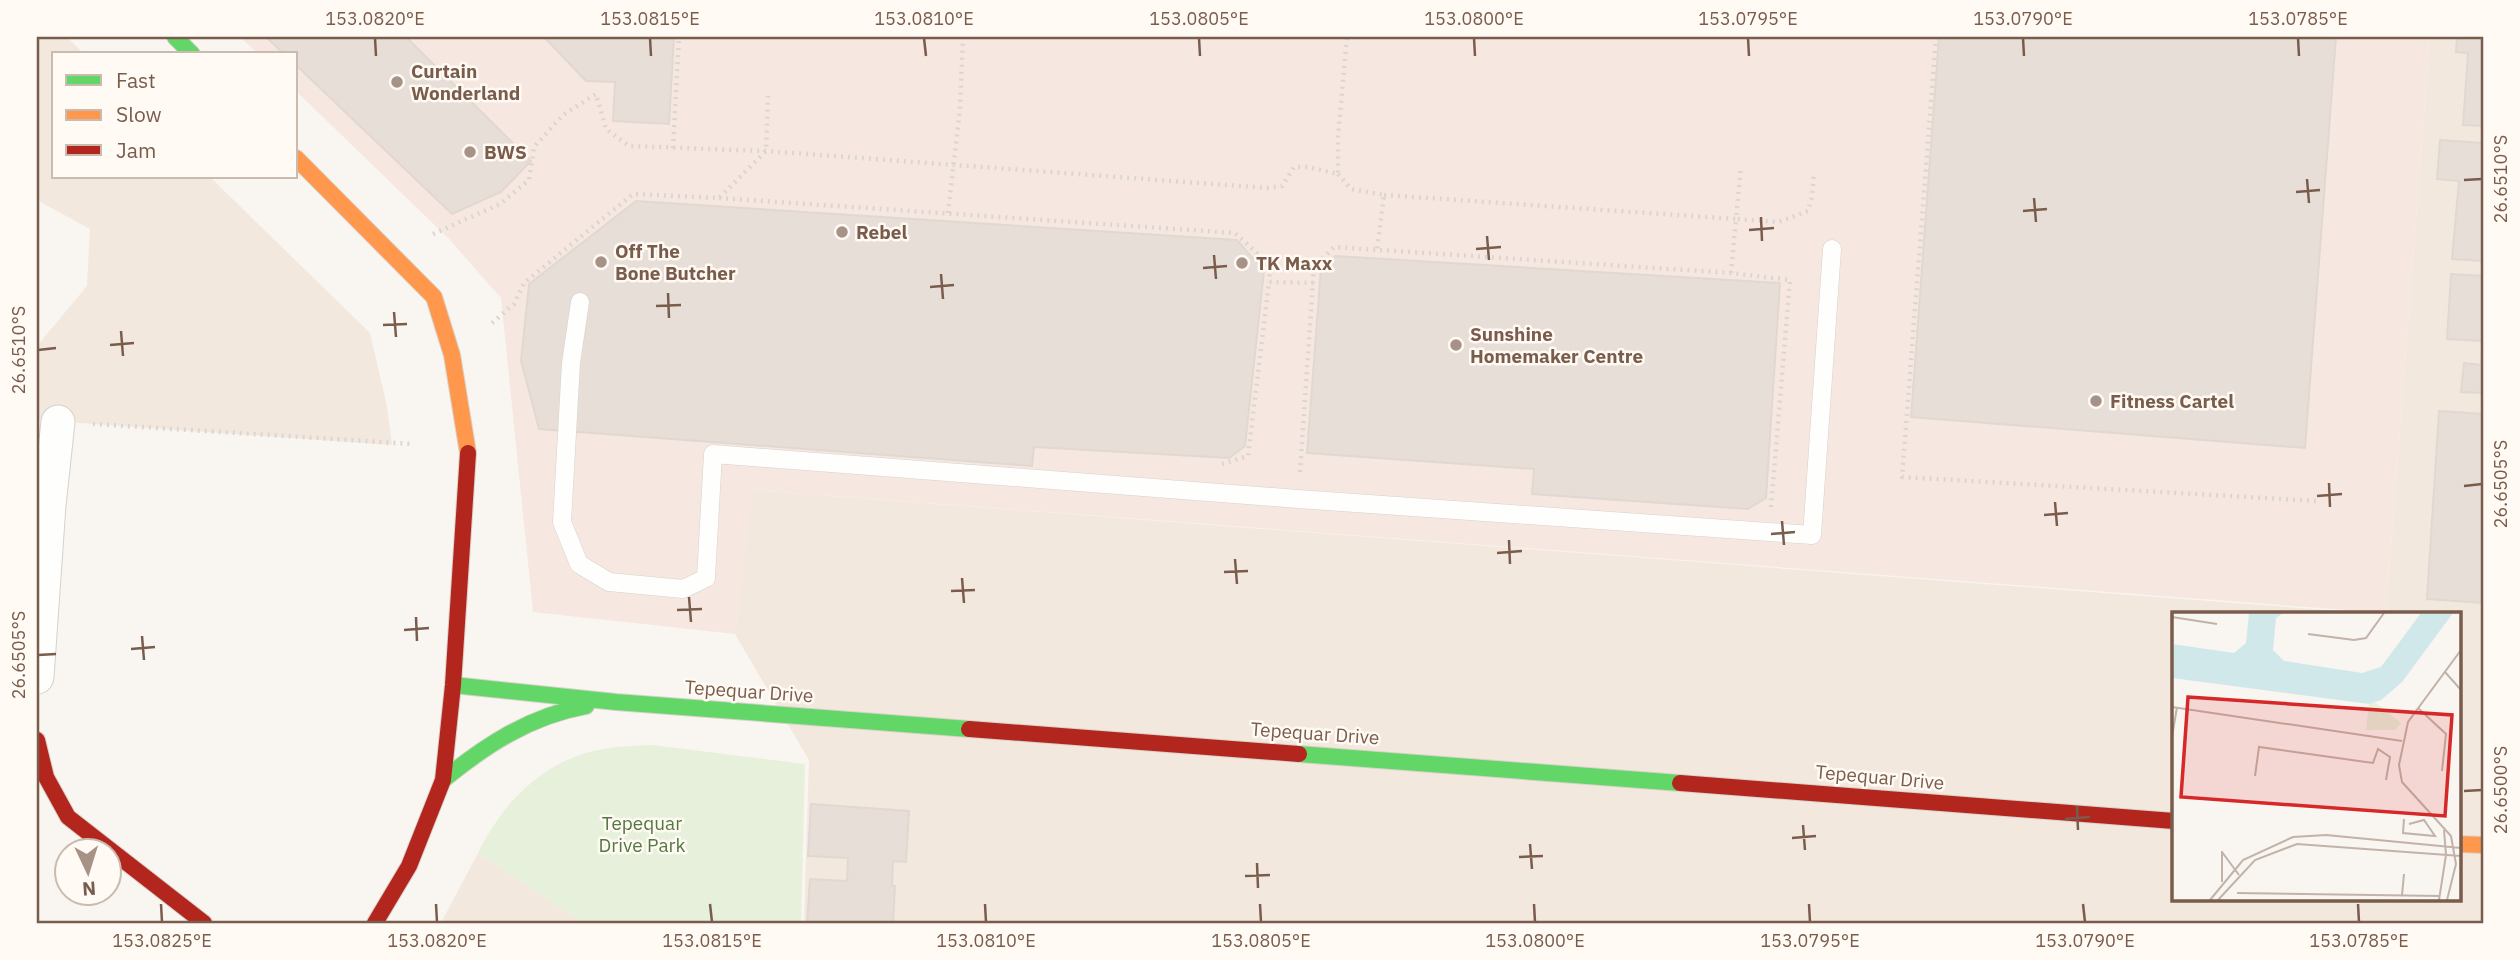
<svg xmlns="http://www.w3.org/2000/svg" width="2520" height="960" font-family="'IBM Plex Sans',sans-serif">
<rect width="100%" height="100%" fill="#f9f5f0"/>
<g fill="#f2e8de">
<path d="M37,37H67L84,54H54V177H210L370,333L387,407L392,445L37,420V346L87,286L90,229L37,200Z"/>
<path d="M2430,37H2483V923H804L809,760L735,634L752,490L2366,613L2174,614V899H2459V614L2386,613Z"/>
<path d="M478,853L583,923H441Z"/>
</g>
<path fill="#f6e8e1" d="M240,37H2430L2386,613L753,490L735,634L533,612L501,298L449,239L296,91V54H258Z"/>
<path fill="#e7f0db" d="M652,745L805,764L801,923H583L478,853C503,803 541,762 598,750C615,746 634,746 652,745Z"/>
<g fill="#e6ded7" stroke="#e2d8d2" stroke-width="2">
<path d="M266,37H406L531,161L501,192L452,214L296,65V54H284Z"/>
<path d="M544,37H674L669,124L613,121L615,82L586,81Z"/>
<path d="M1939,37H2336L2305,448L1911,417Z"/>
<path d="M2457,37H2483V126L2463,125L2468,53L2456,52Z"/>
<path d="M2440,140L2483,143V261L2452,259L2459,181L2437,179Z"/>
<path d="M636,201L1237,240L1264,271L1245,446L1229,458L1034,447L1032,466L539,429L521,361L529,284Z"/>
<path d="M1335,256L1780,283L1766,498L1748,509L1532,494L1534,469L1307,453L1321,268Z"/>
<path d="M2451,274L2483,276V393L2461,392L2464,363L2481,365L2483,341L2447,339Z"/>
<path d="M2439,411L2483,414V603L2427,599Z"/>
<path d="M811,804L909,811L906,862L893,861L892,886H895L893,923H807L810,879L847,881L848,858L808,856Z"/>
</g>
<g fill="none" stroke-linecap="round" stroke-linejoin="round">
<defs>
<path id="lane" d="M580,302L571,363L562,522L579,564L609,582L683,589L706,578L713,454L1298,499L1812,535L1832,249"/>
<path id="street" d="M37,677L49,505L58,422"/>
<g id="fast">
<path d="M175,37L192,54"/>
<path d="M453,685L616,702L969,729"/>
<path d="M1299,754L1680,783"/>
<path d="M443,780C486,745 530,716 586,706"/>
</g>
<g id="slow">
<path d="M296,158L434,297L452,355L468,453"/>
<path d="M2459,844L2483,845"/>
</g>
<g id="jam">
<path d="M969,729L1299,754"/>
<path d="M37,740L46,777L68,817L204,923"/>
<path d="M1680,783L2174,821"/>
<path d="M375,923L409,866L443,780L453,685L468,453"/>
</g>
</defs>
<use href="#lane" stroke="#d7d1cb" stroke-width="19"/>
<use href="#street" stroke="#d7d1cb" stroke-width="35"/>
<use href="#fast" stroke="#d9d2cb" stroke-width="18"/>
<use href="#slow" stroke="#d9d2cb" stroke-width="18"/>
<use href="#jam" stroke="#d9d2cb" stroke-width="18"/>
<g stroke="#dcd5d0" stroke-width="4.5" stroke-dasharray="2 5" stroke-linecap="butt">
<path d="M1936,37L1902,477L2316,501"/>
<path d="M673,148L679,37"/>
<path d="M1338,174L1351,189L1384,195L1377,250"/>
<path d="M1384,195L1736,219L1741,166"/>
<path d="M719,198L1235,233L1270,265L1269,282"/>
<path d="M948,213L960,109L963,37"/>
<path d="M433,234L500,204L529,180L534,147L563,115L596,94L606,129L629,146L766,151L1267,188L1282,186L1294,167H1308L1338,174V137L1347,37"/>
<path d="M1731,273L1736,219L1778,222L1808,211L1812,197L1814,172"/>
<path d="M492,323L514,304L524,283L633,194L719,198L766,151L768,96"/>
<path d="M93,424L413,444"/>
<path d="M1222,464L1248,456L1269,282L1314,283"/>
<path d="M1300,472L1314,267L1334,247L1731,273L1790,280L1771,507"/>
</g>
<use href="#lane" stroke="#fefefd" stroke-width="18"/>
<use href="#street" stroke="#fefefd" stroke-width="33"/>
<use href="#fast" stroke="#63d668" stroke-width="16"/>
<use href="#slow" stroke="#ff974d" stroke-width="16"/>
<use href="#jam" stroke="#b3261e" stroke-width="16"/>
</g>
<path fill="none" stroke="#7a5c4d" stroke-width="2.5" d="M375,38L376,56M650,38L651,56M924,38L926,56M1199,38L1200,56M1474,38L1475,56M1748,38L1749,56M2023,38L2024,56M2298,38L2299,56M2307,179L2309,203M2464,180L2482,179M2296,192L2320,190M2034,198L2036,222M2023,211L2047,209M1761,217L1762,241M1749,230L1774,228M1487,236L1489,260M1476,249L1501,247M1214,255L1216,279M1203,268L1227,266M941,274L943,299M930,287L954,285M668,293L669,318M656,306L681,305M394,312L396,337M383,325L407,324M121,331L123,356M110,345L134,343M38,350L56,348M2329,483L2330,507M2464,486L2482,484M2317,496L2342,494M2055,502L2057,526M2044,515L2068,513M1782,521L1784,545M1771,534L1795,532M1509,540L1510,564M1497,553L1522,551M1235,559L1237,584M1224,572L1248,571M962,578L964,603M951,591L975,590M689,597L691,622M677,610L702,609M416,617L417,641M404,630L429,628M142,636L144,660M131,649L155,647M38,655L56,654M2464,791L2482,790M2077,806L2078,830M2065,819L2090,817M1803,825L1805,850M1792,838L1816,836M1530,844L1532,869M1519,857L1543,856M1257,863L1258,888M1245,876L1270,875M161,904L162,922M436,904L437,922M710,904L712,922M985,904L986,922M1260,904L1261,922M1534,904L1535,922M1809,904L1810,922M2083,904L2085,922M2358,904L2359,922"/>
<g fill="#a69286" stroke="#fffaf3" stroke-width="2.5">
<circle cx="397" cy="82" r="7"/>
<circle cx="470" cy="152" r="7"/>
<circle cx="842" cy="232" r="7"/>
<circle cx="601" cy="262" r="7"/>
<circle cx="1242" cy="263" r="7"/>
<circle cx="1456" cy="345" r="7"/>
<circle cx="2096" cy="401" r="7"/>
</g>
<g text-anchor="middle" stroke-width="5" stroke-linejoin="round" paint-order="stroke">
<g font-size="19" font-weight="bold" fill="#7a5c4d" stroke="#fffaf3" text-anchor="start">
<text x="411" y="78">Curtain<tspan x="411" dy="22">Wonderland</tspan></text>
<text x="484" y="159">BWS</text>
<text x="856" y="239">Rebel</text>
<text x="615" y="258">Off The<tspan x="615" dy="22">Bone Butcher</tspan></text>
<text x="1256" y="270">TK Maxx</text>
<text x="1470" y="341">Sunshine<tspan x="1470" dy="22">Homemaker Centre</tspan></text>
<text x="2110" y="408">Fitness Cartel</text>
</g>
<g font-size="19" fill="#7a5c4d" stroke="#fffaf3">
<text transform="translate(749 691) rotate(4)" y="7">Tepequar Drive</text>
<text transform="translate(1315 733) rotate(4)" y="7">Tepequar Drive</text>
<text transform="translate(1880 777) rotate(5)" y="7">Tepequar Drive</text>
</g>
<g font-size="19" fill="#537a41" stroke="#fffaf3">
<text x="642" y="830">Tepequar<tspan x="642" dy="22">Drive Park</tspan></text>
</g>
</g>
<g transform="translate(2172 612)">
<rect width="289" height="289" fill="#f9f5f0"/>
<path d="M202,90L229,111L223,118H194L197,92Z" fill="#e7f0db"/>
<path d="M77,1H111L104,6L101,38L112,49L190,61L209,55L249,1H281L230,70L209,88L197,92L0,66V32L62,41L74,31Z" fill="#d0e8ea"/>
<path fill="none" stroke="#c2b3aa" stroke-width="2" d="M0,5L45,12M136,22L182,28L194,26L212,1M273,60L289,78M0,95L230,129M246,96L274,122L270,159M0,125L5,95M83,164L87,135L201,151L206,137L218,145L214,168M232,207L231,221L263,224L252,208L237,212M50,239V270M50,240L67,263M65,281L268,284M230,283L232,262M38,288L71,248L121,225L154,223L289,236M46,288L83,248L125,232L289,244M267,288L274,243L272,218M275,288L284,252L279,224L230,170L227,153L236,110L289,38"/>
<path fill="#d62828" fill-opacity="0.15" stroke="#d62828" stroke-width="3.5" d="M16,85L280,103L273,204L9,185Z"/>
<rect width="289" height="289" fill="none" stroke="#7a5c4d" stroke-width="3.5"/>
</g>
<rect width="2520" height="960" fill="none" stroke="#fffaf3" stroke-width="77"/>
<rect x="52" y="52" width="245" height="126" fill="#fffaf3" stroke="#cabbb1" stroke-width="2"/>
<rect x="66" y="75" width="35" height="10" fill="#63d668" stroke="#cabbb1" stroke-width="2"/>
<text x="116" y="88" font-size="21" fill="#7a5c4d">Fast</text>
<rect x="66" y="110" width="35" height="10" fill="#ff974d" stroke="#cabbb1" stroke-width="2"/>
<text x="116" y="122" font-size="21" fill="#7a5c4d">Slow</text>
<rect x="66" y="145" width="35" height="10" fill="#b3261e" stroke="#cabbb1" stroke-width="2"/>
<text x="116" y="158" font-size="21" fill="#7a5c4d">Jam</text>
<g transform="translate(88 872) rotate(176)"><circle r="33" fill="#fffaf3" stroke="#cabbb1" stroke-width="2"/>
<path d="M0-5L12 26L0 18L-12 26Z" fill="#a69286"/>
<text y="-10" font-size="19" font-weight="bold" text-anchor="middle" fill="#7a5c4d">N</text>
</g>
<rect x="38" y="38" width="2444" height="884" fill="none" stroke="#7a5c4d" stroke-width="2.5"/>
<g font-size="18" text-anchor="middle" fill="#7a5c4d">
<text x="375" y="25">153.0820°E</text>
<text x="650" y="25">153.0815°E</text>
<text x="924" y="25">153.0810°E</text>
<text x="1199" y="25">153.0805°E</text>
<text x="1474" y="25">153.0800°E</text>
<text x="1748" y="25">153.0795°E</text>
<text x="2023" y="25">153.0790°E</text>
<text x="2298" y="25">153.0785°E</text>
<text transform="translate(2501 179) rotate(-90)" y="6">26.6510°S</text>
<text transform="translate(19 350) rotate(-90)" y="6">26.6510°S</text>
<text transform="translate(2501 484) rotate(-90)" y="6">26.6505°S</text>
<text transform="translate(19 655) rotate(-90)" y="6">26.6505°S</text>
<text transform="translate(2501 790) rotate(-90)" y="6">26.6500°S</text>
<text x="162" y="947">153.0825°E</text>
<text x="437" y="947">153.0820°E</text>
<text x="712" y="947">153.0815°E</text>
<text x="986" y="947">153.0810°E</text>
<text x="1261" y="947">153.0805°E</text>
<text x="1535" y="947">153.0800°E</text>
<text x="1810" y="947">153.0795°E</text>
<text x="2085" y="947">153.0790°E</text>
<text x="2359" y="947">153.0785°E</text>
</g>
</svg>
